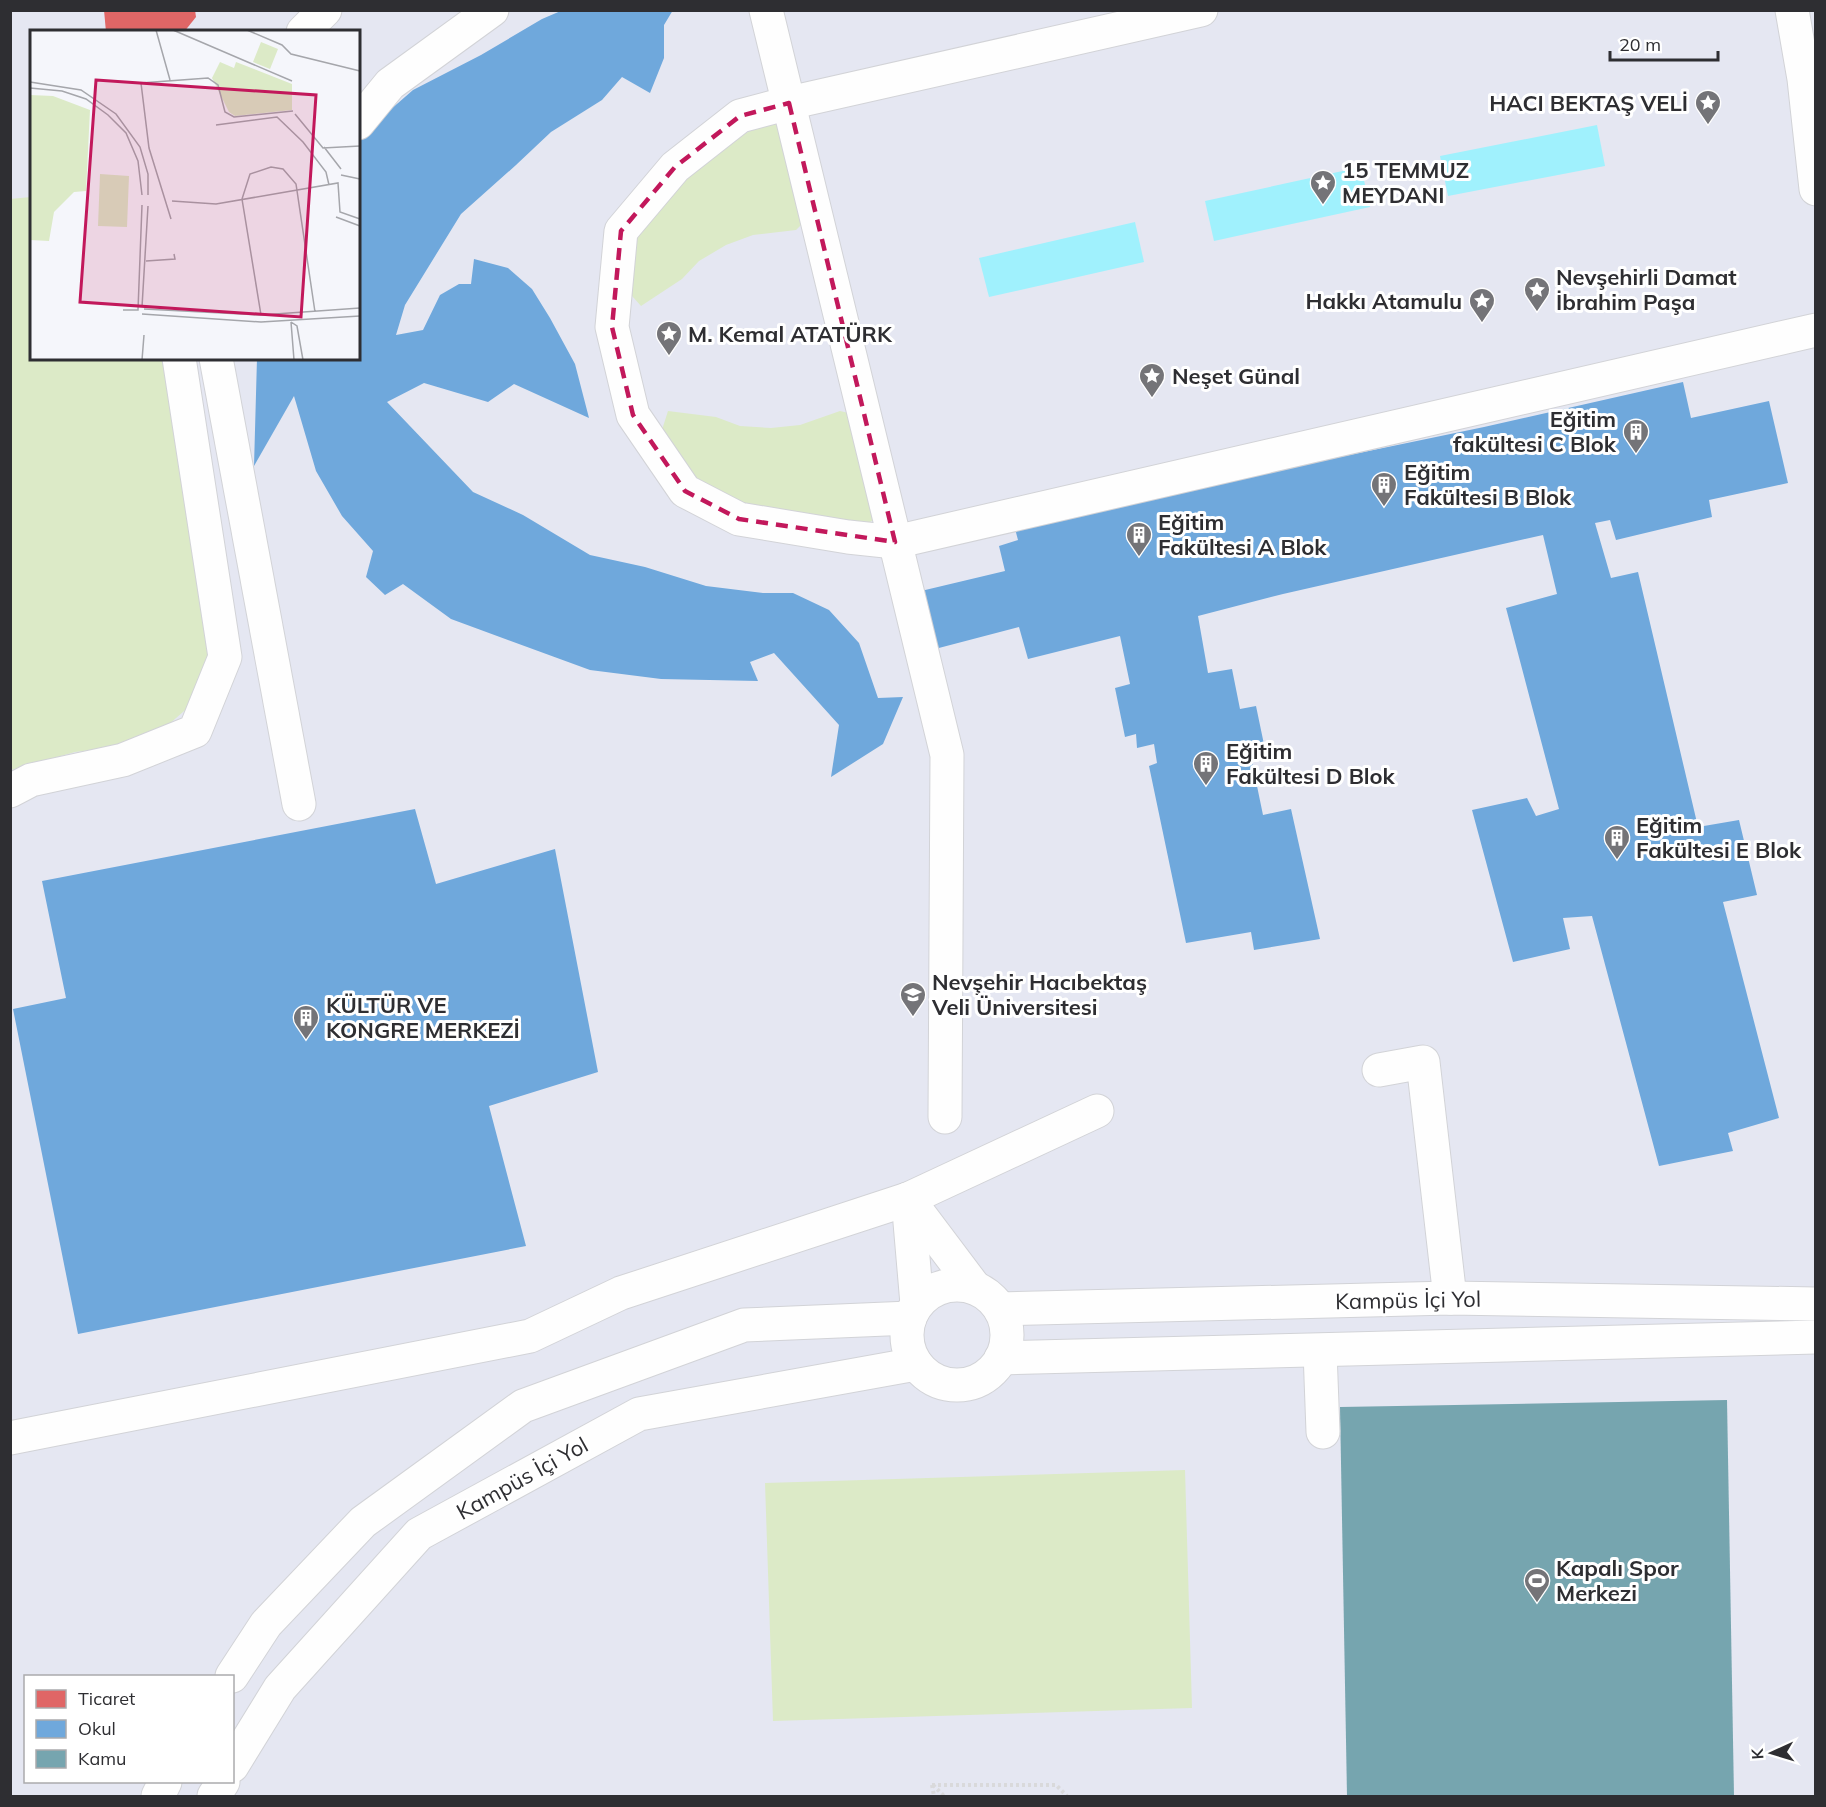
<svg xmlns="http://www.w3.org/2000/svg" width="1826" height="1807" font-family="Mulish,sans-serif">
<rect width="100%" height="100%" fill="#f5f6fb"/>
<path fill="#e5e7f2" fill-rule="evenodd" d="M11,11H1815V1796H11ZM32,32H358V358H32ZM26,1676H232V1782H26Z"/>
<g fill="#dceac7">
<path d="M786,117L805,221L796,230L753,235L726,245L699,261L682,279L641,306L624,287L625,259L645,212L730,141L754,129Z"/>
<path d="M31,197L32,358L165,359L216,647L191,705L160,732L123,746L75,752L11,770L10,199Z"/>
<path d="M668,411L716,417L740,426L771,428L800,425L840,411L853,414L881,516L868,523L847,520H820L743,507L698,484L660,436Z"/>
<path d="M1185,1470L1192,1708L773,1721L765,1483Z"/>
</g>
<g fill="#a0f1fd">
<path d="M1597,125L1605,166L1448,196L1440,156Z"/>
<path d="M1361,167L1370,207L1214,241L1205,201Z"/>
<path d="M1135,222L1144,262L989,297L979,258Z"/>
</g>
<path fill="#e06666" d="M104,10H195L196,17L184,32H106Z"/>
<g fill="#6fa8dc">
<path d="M563,10H673L664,25V58L650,93L622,77L602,100L551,132L516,165L461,214L405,305L396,335L423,330L440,295L459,284H471L474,259L508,268L532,289L550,318L575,364L589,418L514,384L488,402L424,383L387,402L473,492L523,515L590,555L645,567L706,586L763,593H793L829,610L859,643L878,698L903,697L883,744L831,777L839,725L774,653L750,662L758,681L661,679L590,670L451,619L403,584L385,595L366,577L373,551L342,516L316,471L294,396L254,466L257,358H358V138L413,90L481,55L542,19Z"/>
<path d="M1683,382L1691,418L1769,401L1788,483L1709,500L1712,517L1616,540L1610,520L1595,523L1611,578L1638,572L1698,827L1739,820L1757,895L1723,902L1779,1118L1728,1133L1733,1151L1659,1166L1592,916L1563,918L1570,949L1513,962L1472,810L1527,798L1536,816L1559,809L1506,608L1557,594L1543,535L1283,594L1198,616L1208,673L1232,669L1240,709L1256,706L1266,754L1251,757L1263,815L1291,809L1320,939L1254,950L1251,932L1186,943L1149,766L1157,763L1154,744L1137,748L1136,734L1125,737L1115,688L1130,684L1120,636L1028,659L1019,627L935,649L921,591L1005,571L999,546L1018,540L1014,525L1484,427Z"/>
<path d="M415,809L436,884L555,849L598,1072L489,1106L526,1246L78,1334L13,1009L66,998L42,881Z"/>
</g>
<path fill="#76a5af" d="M1727,1400L1734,1796H1347L1340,1407Z"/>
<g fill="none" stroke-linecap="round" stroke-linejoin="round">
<defs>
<g id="minor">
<path d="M766,10L947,755L945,1117"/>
<path d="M1201,10L789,103L740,116L675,167L621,231L612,327L633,415L685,491L739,519L848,537L895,542L1816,330"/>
<path d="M1792,10L1804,79L1816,189"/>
<path d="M303,32L325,10"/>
<path d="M358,123L390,84L492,10"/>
<path d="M216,358L299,804"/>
<path d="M10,791L31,780L123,760L195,731L225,657L179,358"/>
<path d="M1379,1070L1423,1062L1450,1298"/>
<path d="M908,1199L975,1288"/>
<path d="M908,1199L917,1304"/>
<circle cx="957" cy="1335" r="50"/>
<path d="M1000,1309L1450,1298L1816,1304"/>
<path d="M1320,1351L1323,1432"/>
<path d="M1001,1358L1816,1337"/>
<path d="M10,1438L530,1336L621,1293L908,1199L1097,1111"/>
<path d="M232,1676L266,1624L363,1522L523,1406L744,1325L910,1318"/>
<path d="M232,1766L280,1688L419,1534L639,1414L916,1364"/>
<path d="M158,1796L165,1782"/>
<path d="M214,1796L223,1782"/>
</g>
</defs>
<use href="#minor" stroke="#d2d3d7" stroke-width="35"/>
<g stroke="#d9d9db" stroke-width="4" stroke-dasharray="3 3" stroke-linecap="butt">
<path d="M932,1785H1056L1067,1796"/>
<path d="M932,1785L934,1796"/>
<path d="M933,1785L944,1796"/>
</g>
<use href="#minor" stroke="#fefefe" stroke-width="33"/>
</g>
<path fill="none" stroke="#c2185b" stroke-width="4.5" stroke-dasharray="12 8" stroke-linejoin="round" d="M789,103L895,542L739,519L685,491L633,415L612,327L621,231L675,167L740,116Z"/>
<defs>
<symbol id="sight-pin" viewBox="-11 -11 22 30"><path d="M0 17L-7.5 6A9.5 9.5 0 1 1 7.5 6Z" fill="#747478" stroke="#fff"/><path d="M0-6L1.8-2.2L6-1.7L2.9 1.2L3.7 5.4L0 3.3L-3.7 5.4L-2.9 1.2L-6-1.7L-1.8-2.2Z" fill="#fff"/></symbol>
<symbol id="building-pin" viewBox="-11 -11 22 30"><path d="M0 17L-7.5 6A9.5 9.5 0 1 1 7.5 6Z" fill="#747478" stroke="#fff"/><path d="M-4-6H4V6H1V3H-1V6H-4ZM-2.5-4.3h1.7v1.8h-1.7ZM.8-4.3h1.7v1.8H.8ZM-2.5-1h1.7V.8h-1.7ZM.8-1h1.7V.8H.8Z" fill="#fff"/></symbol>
<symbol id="university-pin" viewBox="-11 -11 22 30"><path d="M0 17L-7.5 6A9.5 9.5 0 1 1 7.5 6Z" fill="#747478" stroke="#fff"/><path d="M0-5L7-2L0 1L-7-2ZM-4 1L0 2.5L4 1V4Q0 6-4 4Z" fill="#fff"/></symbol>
<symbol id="stadium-pin" viewBox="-11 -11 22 30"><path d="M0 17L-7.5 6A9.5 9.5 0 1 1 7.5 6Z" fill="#747478" stroke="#fff"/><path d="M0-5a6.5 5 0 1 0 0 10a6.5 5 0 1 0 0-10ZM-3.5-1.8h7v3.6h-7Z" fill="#fff"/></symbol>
</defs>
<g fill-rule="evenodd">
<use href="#sight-pin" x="1693" y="88" width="30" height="40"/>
<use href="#sight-pin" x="1308" y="168" width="30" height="40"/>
<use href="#sight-pin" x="1522" y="275" width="30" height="40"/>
<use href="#sight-pin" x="1467" y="286" width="30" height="40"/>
<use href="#sight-pin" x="654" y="319" width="30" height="40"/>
<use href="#sight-pin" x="1137" y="361" width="30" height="40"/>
<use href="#building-pin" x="1621" y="417" width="30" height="40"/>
<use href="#building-pin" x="1369" y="470" width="30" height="40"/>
<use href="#building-pin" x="1124" y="520" width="30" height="40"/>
<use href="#building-pin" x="1191" y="749" width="30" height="40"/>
<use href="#building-pin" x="1602" y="823" width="30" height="40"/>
<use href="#university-pin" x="898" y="980" width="30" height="40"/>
<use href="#building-pin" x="291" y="1003" width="30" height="40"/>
<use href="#stadium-pin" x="1522" y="1566" width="30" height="40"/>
</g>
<g text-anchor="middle" stroke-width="6" stroke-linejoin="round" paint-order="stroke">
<g font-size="22" font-weight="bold" fill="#2e2e32" stroke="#fff" text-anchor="start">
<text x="1688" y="111" text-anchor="end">HACI BEKTAŞ VELİ</text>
<text x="1342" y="178">15 TEMMUZ<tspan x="1342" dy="25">MEYDANI</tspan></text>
<text x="1556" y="285">Nevşehirli Damat<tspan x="1556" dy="25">İbrahim Paşa</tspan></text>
<text x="1462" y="309" text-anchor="end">Hakkı Atamulu</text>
<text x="688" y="342">M. Kemal ATATÜRK</text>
<text x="1172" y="384">Neşet Günal</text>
<text x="1616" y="427" text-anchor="end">Eğitim<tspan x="1616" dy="25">fakültesi C Blok</tspan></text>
<text x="1404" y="480">Eğitim<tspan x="1404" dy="25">Fakültesi B Blok</tspan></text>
<text x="1158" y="530">Eğitim<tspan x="1158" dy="25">Fakültesi A Blok</tspan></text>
<text x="1226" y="759">Eğitim<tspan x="1226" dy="25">Fakültesi D Blok</tspan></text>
<text x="1636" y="833">Eğitim<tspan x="1636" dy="25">Fakültesi E Blok</tspan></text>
<text x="932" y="990">Nevşehir Hacıbektaş<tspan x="932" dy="25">Veli Üniversitesi</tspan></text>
<text x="326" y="1013">KÜLTÜR VE<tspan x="326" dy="25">KONGRE MERKEZİ</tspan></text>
<text x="1556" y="1576">Kapalı Spor<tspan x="1556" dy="25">Merkezi</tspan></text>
</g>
<g font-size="22" fill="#2e2e32" stroke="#fff">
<text transform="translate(1408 1300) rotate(-1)" y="8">Kampüs İçi Yol</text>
<text transform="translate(522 1478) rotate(-29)" y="8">Kampüs İçi Yol</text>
</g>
</g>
<g transform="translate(30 30)">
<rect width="330" height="330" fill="#f5f6fb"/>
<path d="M231,12L248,19L240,39L223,32ZM190,32L204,38L206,32L262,54V80L205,86L199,82L182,48ZM0,65L23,66L60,80L56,161L44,162L24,182L19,211L0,210ZM70,144L99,146L97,197L68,196Z" fill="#dceac7"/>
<path fill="none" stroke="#a5a6ab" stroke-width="1.5" d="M126,0L140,50M143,0L262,51M217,0L252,15L261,24L330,41M0,52L51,60L86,84L110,117L118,144V165M0,58L32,61L56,69L78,85L96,103L108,131L112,165M265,84L293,118L330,116M186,95L247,87L273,112L296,142L299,155M294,117L311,139M311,145L330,149M142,171L186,174L308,153L310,182L330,189M306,187L330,196M141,189L119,118L111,53L178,48L188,55L195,82L204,87L263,81M116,231L145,229L144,224M112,277L118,176M114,279L231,285L330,278M93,280H108L112,175M112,284L231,292L330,286M231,285L212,169L220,144L241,137L253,139L266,154L285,282M261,292L267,296L273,330M261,292L264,330M112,330L114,305"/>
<path fill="#c2185b" fill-opacity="0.15" stroke="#c2185b" stroke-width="3" d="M66,50L286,65L271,287L50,272Z"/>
<rect width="330" height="330" fill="none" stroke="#2e2e32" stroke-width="3"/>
</g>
<rect width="1826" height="1807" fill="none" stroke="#2e2e32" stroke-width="24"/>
<rect x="24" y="1675" width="210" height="108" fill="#ffffff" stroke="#ababad" stroke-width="1.5"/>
<rect x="36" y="1690" width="30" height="18" fill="#e06666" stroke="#ababad" stroke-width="1.5"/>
<text x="78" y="1705" font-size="18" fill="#2e2e32">Ticaret</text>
<rect x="36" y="1720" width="30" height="18" fill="#6fa8dc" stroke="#ababad" stroke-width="1.5"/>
<text x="78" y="1735" font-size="18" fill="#2e2e32">Okul</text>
<rect x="36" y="1750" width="30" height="18" fill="#76a5af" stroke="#ababad" stroke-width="1.5"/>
<text x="78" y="1765" font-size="18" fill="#2e2e32">Kamu</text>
<g transform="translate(1772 1753) rotate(266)" stroke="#ffffff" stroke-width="4.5" paint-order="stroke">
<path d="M0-4.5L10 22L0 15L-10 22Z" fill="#2e2e32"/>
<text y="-9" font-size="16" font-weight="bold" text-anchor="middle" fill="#2e2e32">K</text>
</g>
<path d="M1610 51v9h108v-9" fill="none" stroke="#2e2e32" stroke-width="3"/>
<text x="1619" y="51" font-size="18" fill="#2e2e32" stroke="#ffffff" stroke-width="4.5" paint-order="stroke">20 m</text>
</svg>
